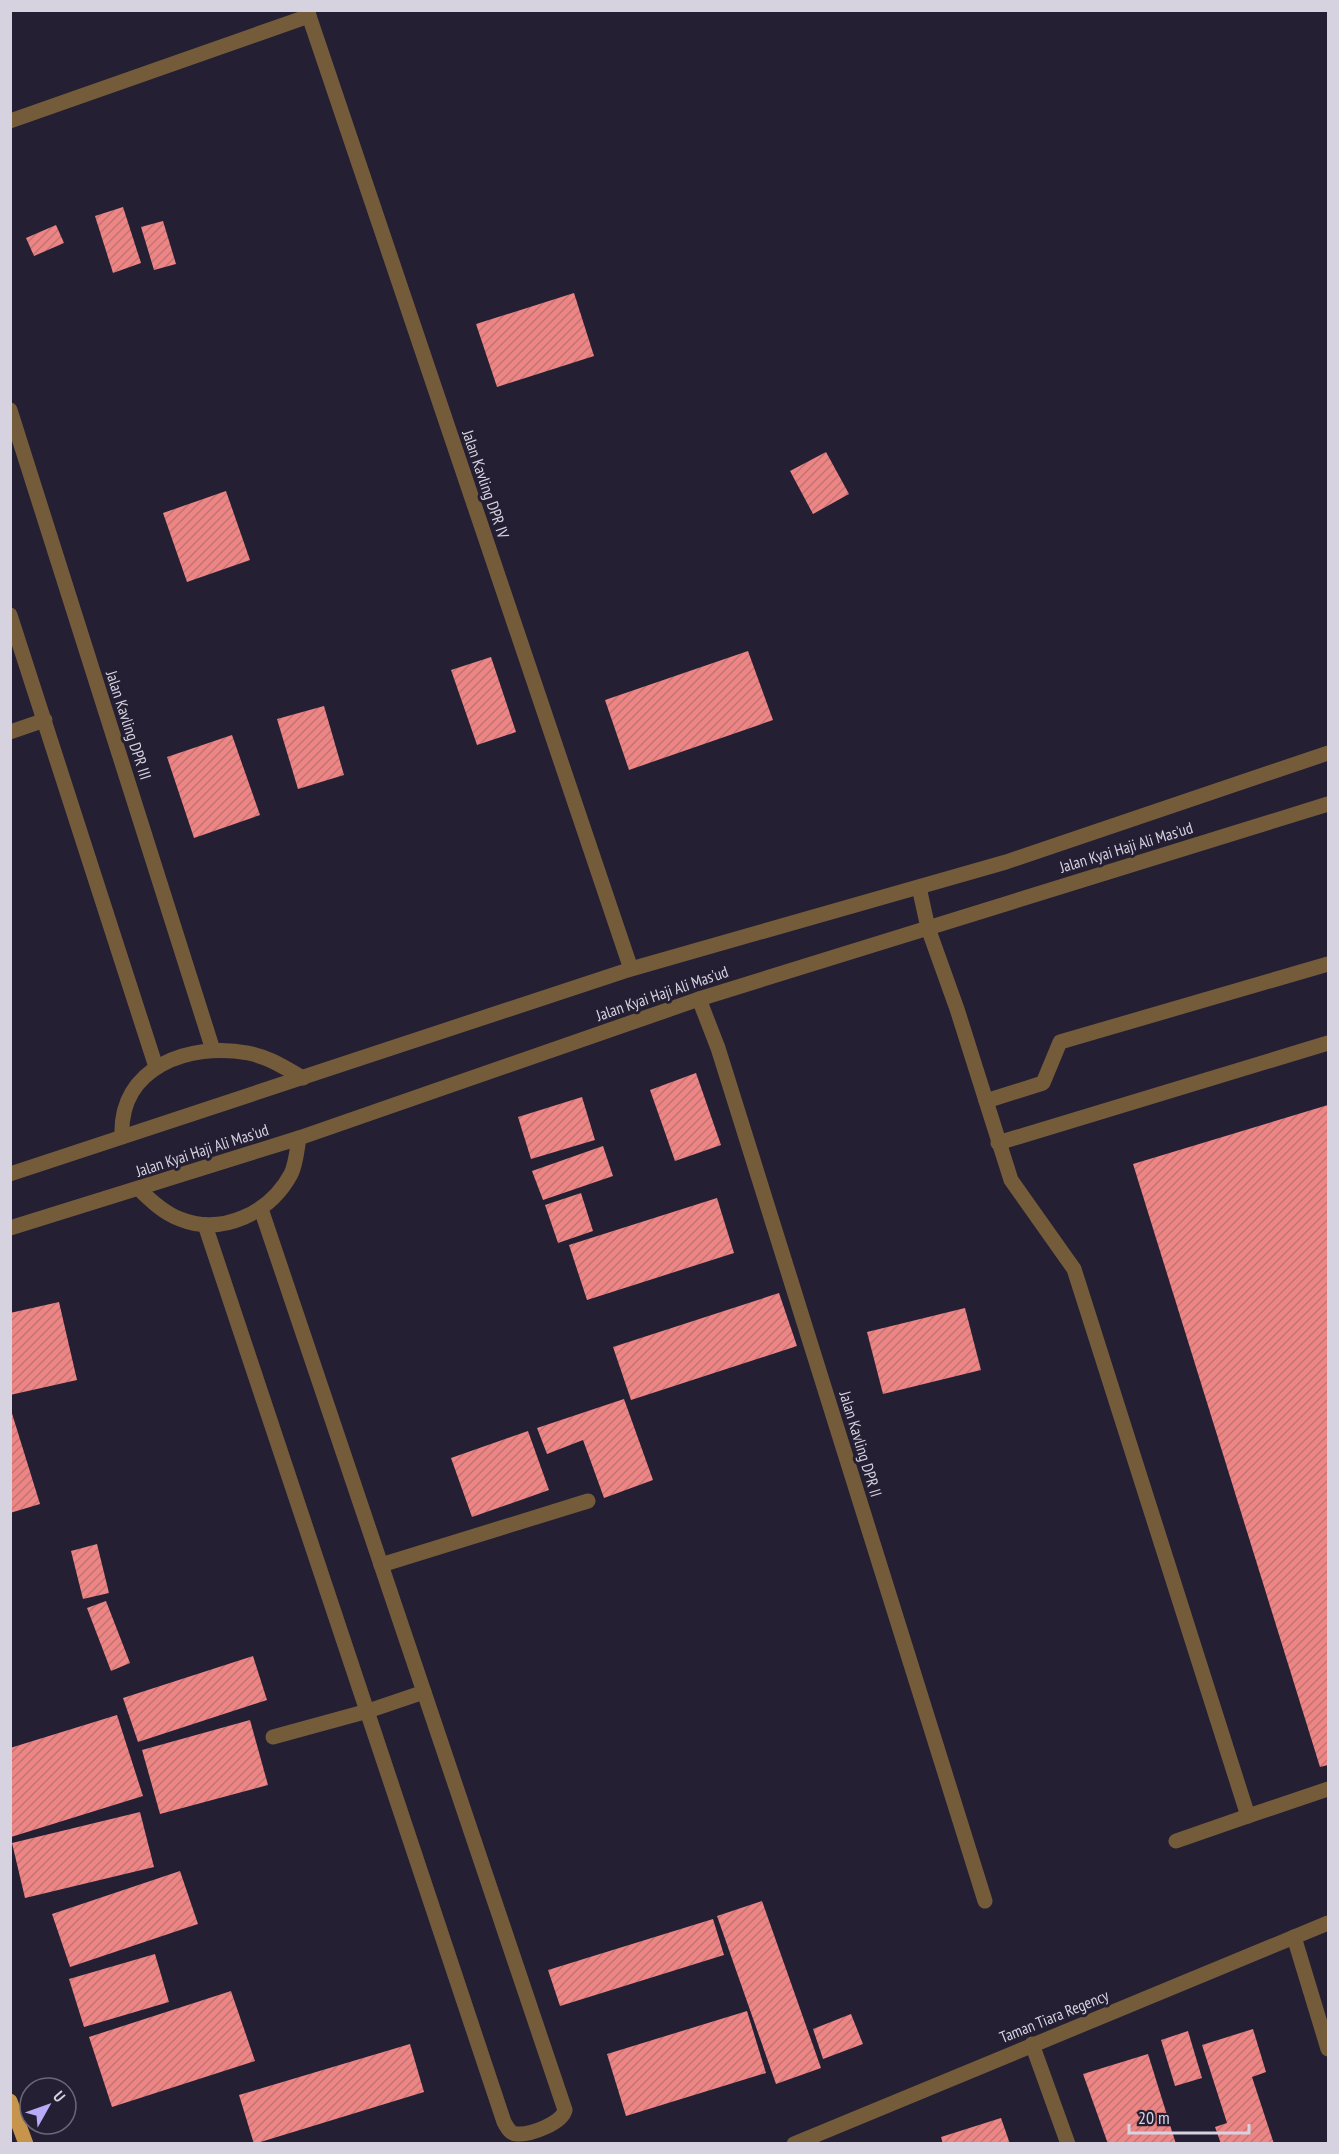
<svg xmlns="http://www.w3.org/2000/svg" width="1339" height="2154" font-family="'PT Sans Narrow',sans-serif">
<defs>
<pattern id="building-hatch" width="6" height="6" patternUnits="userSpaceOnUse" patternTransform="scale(1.5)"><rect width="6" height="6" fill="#ed8585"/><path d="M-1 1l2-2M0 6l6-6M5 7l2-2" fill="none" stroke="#c27474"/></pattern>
</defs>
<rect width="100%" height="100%" fill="#251f33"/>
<g fill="url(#building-hatch)">
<path d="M123,207L141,263L113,273L95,216Z"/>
<path d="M163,221L176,264L154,270L141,227Z"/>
<path d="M56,225L64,243L34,256L26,238Z"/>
<path d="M574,293L594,356L497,387L476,324Z"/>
<path d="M826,452L849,494L813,514L790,471Z"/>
<path d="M226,491L250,560L187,582L163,513Z"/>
<path d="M748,651L773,720L629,770L605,700Z"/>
<path d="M491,657L516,732L477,745L451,670Z"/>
<path d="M324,706L344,775L298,789L277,719Z"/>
<path d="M232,735L260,815L194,838L167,757Z"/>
<path d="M696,1073L721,1145L675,1161L650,1090Z"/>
<path d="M582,1097L595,1140L531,1159L518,1117Z"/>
<path d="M1328,1105V1765L1320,1767L1133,1164Z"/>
<path d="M603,1146L613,1176L543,1200L532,1171Z"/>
<path d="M581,1193L593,1231L558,1243L545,1205Z"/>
<path d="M717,1198L734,1253L587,1300L569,1245Z"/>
<path d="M779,1293L797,1346L631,1400L613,1347Z"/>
<path d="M59,1302L77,1380L10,1395V1313Z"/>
<path d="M965,1308L981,1370L883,1394L867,1332Z"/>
<path d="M624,1399L653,1480L604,1498L583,1440L547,1454L537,1428Z"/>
<path d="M10,1407L40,1504L10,1513Z"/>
<path d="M528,1431L549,1490L472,1517L451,1458Z"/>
<path d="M97,1544L109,1593L83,1599L71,1551Z"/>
<path d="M106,1601L130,1663L111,1671L87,1608Z"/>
<path d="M253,1656L267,1700L138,1742L123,1698Z"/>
<path d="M117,1715L143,1796L11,1837L10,1748Z"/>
<path d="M250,1720L268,1785L160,1814L142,1750Z"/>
<path d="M140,1812L154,1867L25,1898L12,1843Z"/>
<path d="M180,1871L198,1924L70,1967L52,1914Z"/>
<path d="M762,1901L821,2068L776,2084L717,1916Z"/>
<path d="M713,1919L724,1955L560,2006L548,1970Z"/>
<path d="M155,1954L169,2002L84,2027L69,1979Z"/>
<path d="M231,1991L255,2061L112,2107L89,2037Z"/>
<path d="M747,2011L766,2073L626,2116L607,2054Z"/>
<path d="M851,2014L863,2044L823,2059L813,2029Z"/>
<path d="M1253,2029L1266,2072L1252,2077L1274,2144H1221L1215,2127L1227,2123L1202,2045Z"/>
<path d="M1188,2031L1202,2078L1175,2086L1161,2040Z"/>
<path d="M410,2044L424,2092L254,2144L239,2095Z"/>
<path d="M1148,2054L1176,2144H1108L1083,2074Z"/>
<path d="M1001,2118L1010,2144H943L941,2137Z"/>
</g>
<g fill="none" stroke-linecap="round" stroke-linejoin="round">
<g stroke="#745c3b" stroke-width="15">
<path d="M307,10L631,969"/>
<path d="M10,121L309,16"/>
<path d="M10,410L213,1050"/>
<path d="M10,615L156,1067"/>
<path d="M10,732L45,720"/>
<path d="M919,887L928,928L957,1009L1011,1180L1074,1269L1248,1816L1328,1789"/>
<path d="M699,999L718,1048L985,1901"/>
<path d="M986,1101L1043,1083L1060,1042L1328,964"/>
<path d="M122,1136C119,1067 189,1042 248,1053C269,1057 285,1068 303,1078"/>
<path d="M998,1143L1328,1043"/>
<path d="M10,1174L631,969L1006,862L1328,753"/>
<path d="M139,1189C151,1201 164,1213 180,1219C222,1236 270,1213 291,1174C296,1164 297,1149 299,1138"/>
<path d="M205,1225L504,2122C507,2127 510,2134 517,2134C531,2135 562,2123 565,2110L261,1209"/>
<path d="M10,1228L299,1138L699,999L1328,804"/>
<path d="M381,1565L588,1501"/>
<path d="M273,1737L368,1711L424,1692"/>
<path d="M1176,1841L1248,1816"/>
<path d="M1294,1937L1328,2049"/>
<path d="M1032,2044L1068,2144"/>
<path d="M794,2144L1328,1923"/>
</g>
<path stroke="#c6954b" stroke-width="15" d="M10,2101L26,2144"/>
</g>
<g text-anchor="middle" stroke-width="6" stroke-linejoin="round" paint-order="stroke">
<g font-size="16" fill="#d6d2e0" stroke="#251f33">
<text transform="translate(486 484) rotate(71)" y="6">Jalan Kavling DPR IV</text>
<text transform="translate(129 725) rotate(72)" y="6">Jalan Kavling DPR III</text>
<text transform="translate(1126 847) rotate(-17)" y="6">Jalan Kyai Haji Ali Mas'ud</text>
<text transform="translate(662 993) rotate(-19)" y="6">Jalan Kyai Haji Ali Mas'ud</text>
<text transform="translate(202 1150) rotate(-18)" y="6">Jalan Kyai Haji Ali Mas'ud</text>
<text transform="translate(861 1444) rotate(73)" y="6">Jalan Kavling DPR II</text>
<text transform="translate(1054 2016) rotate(-22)" y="6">Taman Tiara Regency</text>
</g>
</g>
<rect width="1339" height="2154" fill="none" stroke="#d6d2e0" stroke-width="24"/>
<g transform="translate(48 2106) rotate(50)"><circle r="28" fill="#251f33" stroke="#6c6778" stroke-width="1.5"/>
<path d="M0-4.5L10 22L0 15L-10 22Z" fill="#b8abf7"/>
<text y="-9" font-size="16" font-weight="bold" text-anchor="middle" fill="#d6d2e0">U</text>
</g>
<path d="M1129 2124v9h120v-9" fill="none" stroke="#d6d2e0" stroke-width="3"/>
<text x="1138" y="2124" font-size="18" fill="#d6d2e0" stroke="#251f33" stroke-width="4.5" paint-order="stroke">20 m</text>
</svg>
